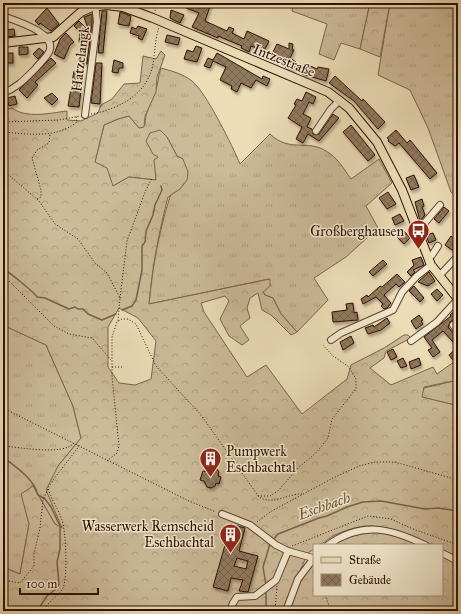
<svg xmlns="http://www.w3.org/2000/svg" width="461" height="614" font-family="'IM FELL Great Primer',serif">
<defs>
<pattern id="grass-tufts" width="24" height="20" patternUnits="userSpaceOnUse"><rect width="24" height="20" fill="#ccba98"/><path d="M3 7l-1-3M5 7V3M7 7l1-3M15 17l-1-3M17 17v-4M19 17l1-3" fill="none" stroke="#b09f81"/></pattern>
<pattern id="forest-crowns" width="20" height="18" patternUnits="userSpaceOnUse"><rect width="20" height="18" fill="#ccba98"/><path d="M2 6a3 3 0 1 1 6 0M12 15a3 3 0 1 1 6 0" fill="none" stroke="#b09f81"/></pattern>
<pattern id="building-cross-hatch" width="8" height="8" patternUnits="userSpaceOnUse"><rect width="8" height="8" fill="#907a5f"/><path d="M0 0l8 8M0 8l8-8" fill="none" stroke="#76624c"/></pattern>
<filter id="shadow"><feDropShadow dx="1.5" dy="3" stdDeviation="1" flood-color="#0004"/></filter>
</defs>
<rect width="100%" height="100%" fill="#ecddb7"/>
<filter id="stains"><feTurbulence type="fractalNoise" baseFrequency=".005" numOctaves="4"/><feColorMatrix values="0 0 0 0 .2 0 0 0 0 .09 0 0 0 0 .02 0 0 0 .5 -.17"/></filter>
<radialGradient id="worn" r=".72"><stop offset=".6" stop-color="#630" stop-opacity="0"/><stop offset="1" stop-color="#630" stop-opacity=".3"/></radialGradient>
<g fill="url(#grass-tufts)" stroke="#7c644c">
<path d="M293,3H370L360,49L341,43L334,60L319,54L327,24L292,11Z"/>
<path d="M390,3H458V198L451,192L428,128L410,90L378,75Z"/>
<path d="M161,68C172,71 183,74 192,81C206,92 233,147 240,164L270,134C290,153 307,139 326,151C337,157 344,169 351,179L379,159L392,183L366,206L378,228L346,257L314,278L328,300L297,332L281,314L273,298L265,295L263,291L270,286L269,279L149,304C154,251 164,209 183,159L177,156L167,137L158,158L155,160L156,180L129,177L113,186L95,162L104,125L118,119L129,116L139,128L145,125C145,112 151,104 155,93C158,85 158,76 161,68Z"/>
<path d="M3,325L46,345L73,406L81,438L58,466L62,529L55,524L33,486L22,494L29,524L20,574L3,567Z"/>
<path d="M458,380V408L455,405L421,397L424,388Z"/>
</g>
<g fill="url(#forest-crowns)" stroke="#7c644c" fill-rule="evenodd">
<path d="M370,3H390L380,57L360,49Z"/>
<path d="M161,51L165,55L157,77L156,92L145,116L144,127L139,128L129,116L118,119L104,125L95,162L107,168L113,186L129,177L156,180L154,160L158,157L153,154L146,141L150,133L160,130L167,137L177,156L183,159L188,172L187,180L180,189L168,197C159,232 152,267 149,304L270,279V286L263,292L265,295L273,298L281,314L297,332L291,335L271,315L262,310L258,293L250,298L247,308L250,318L240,326L249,340L242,345L229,336L220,319L229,301L225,296L201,303L204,312L247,377L266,365L302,414L347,379L351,365L384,348L404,335H408L411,338L386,351L384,358L370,368L391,385L433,367L437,374L458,359V380L424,387L422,397L455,405L458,408V558L442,550V545C417,545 397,526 371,526C358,526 345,530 333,536C326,540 323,545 314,545V549L308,553L282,611H3V567L20,574L29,524L21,494L33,486L55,524L62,528L46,490L58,466L81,438L73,406L46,345L3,325V120H8L6,109L12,108C27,119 50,113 67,111V120L81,121L98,113L101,105L112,99L124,84L140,83L143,56L156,59ZM119,308L138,318L156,341L151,379L135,385L119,383L108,367V327Z"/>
<path d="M369,532C387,532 402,538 419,545H333L345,538Z"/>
<path d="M442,556L458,563V611H289L300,582L314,562V595H442Z"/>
</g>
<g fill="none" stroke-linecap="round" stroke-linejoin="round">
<g stroke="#796049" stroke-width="1.5">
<path d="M3,269C7,270 36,294 37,297L45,298L69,309L75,307L78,309H83L88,314L102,320L116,314"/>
<path d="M122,310L132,306L136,300L142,270V246L145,242L146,231L153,215L155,205L162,190L161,186"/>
<path d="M3,457C16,467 34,479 38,495L45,499L51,507L60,526V549L57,562L59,584L57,588L47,596L37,611"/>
<path d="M272,541L278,534L319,518L327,516L347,507L363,502L381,501L425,509L438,508L458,511"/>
<path d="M266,585L263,567L270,544"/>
<path d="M266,611V590"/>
</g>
</g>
<g fill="url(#building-cross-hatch)" stroke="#2d0e00" fill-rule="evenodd" filter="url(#shadow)">
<path d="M187,3H211L205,21L227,31L229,27L234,29L232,33L244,39L247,31L269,41L264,51L251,46L249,52L241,48L242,46L218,36V38L192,27L199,13L186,8Z"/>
<path d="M47,8L59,24L51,31L40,23L39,25L35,21Z"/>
<path d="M171,10L184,15L180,23L170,18Z"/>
<path d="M102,11H107L103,53H98Z"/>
<path d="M120,12L131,16L129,26L118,24Z"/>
<path d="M92,14V22L87,64L83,63L85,43L79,42L80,32L74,26L79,21L89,31L84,17Z"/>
<path d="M138,26L147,29L142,40L138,38L139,36L130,33L132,27L136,29Z"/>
<path d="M14,29L15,36L6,37L5,30Z"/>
<path d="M66,33L74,42L70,45L64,59L54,54L60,39Z"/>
<path d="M167,35L180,38L178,45L165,42Z"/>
<path d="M289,43L293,44L292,50H294L290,58L296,62L293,70L285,67L288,61L272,54L277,44L289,49Z"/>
<path d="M196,46L202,48L197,62L184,59L187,50L193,52Z"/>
<path d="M19,47H28V54L19,55Z"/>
<path d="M39,48L44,52L38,59L33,54Z"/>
<rect x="3" y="53" width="10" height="10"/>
<path d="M217,53L262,79L263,76L270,79L267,86L256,80L251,88L241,83L237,92L231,89L232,86L220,80L226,67L213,61L210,68L204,66L208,58L213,60Z"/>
<path d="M51,58L56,63L35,82L38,85L27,98L19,90Z"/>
<path d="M114,60L123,63V68H119L118,73L112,72Z"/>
<path d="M96,63H102L100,104L91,103Z"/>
<path d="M306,64L317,69L318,67L329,69L326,81L302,74Z"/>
<path d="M74,71L83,72L79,107L68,106Z"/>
<path d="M335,76L362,101L363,99L385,122L378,129L354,101L329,83Z"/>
<path d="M306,92L316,97L313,104L309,102L303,114L311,118L307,127L312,129L313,134H319L333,114L339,118L319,141L308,134L303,143L296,139L302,127L288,118L296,105L294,104L297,99L302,101Z"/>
<path d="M52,93L58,99L52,105L44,98Z"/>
<path d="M15,96L17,104L9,106L7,98Z"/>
<path d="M351,125L375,155L368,161L343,132Z"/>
<path d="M396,130L407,143L410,140L437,173L430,179L399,143L395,146L388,141L389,140L387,138Z"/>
<path d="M414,175L419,187L411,190L406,178Z"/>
<path d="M388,192L396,204L387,209L379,198Z"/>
<path d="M422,199L424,206L422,207L425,215L420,221L415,202Z"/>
<path d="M444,207L449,211L439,223L434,219Z"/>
<path d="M400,214L404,221L395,225L392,218Z"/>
<path d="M404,231L410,238L404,244L397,237Z"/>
<path d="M433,233L436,240L429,243L426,235Z"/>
<path d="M451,236L458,241V246L452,250L445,245Z"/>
<path d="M421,257L424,265L413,270L415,272L411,276L407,272L414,265L412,260Z"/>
<path d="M383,260L387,264L373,276L369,272Z"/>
<path d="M429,272L435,281L428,286L418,282Z"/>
<path d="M397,274L405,282L399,287L396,284L384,295L391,303L387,308L384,309L381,306L383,304L376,297L363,304L361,299L367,295L368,297L380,286L382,287Z"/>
<path d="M414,286L424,298L420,302L409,291Z"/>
<path d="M437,289L443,295L437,301L431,294Z"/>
<path d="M353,303L354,313L357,312L358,320L333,322L332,312L347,310L346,304Z"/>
<path d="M458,308V316L450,322L448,327L458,338L453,342L443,331L432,340L440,352L433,357L428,350L432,348L424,337L451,316L450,315Z"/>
<path d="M419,315L423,320L421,321L423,324L416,329L411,321Z"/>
<path d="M387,318L390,323L381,330L368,334L365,328L373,325L374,327Z"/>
<path d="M351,336L354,343L343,350L340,342Z"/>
<path d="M458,347V355L453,360L449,355Z"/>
<path d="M393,349L397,357L391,360L387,352Z"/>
<path d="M403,358L407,366L401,368L397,361Z"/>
<path d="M419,358L421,365L411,369L409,362Z"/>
<path d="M213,468L217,469L219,472L218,476L221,477L219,484L216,483L215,486L211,488L207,487L204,481L200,480L203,471L208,472Z"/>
<path d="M231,524L245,528L239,551L258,556L248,592L239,591L243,580L231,578L228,591L213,587ZM237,558L248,561L246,569L234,566Z"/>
</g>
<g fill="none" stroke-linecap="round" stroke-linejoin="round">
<defs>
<g id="minor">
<path d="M3,16C16,21 58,33 49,52C46,58 39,64 35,69C25,79 17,88 3,93"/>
<path d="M85,115L97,22L95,3"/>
<path d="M316,131L331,109L340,100"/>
<path d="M416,228L422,226L440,205"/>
<path d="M428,258L432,255L438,246"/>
<path d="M439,276L458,256"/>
<path d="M453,325L458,331"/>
<path d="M331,340L341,333L393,310L402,292L417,276L431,265"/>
<path d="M411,341L437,322L458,299"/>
<path d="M222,514L250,525L276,545L288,551L313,558"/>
<path d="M328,545C362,521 390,528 425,545"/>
<path d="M442,553L458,561"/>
<path d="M230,611L233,603L237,597L255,596L276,580L288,551"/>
<path d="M286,611L298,579L314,558"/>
</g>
<path id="major" d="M3,43L53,37L81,12L92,7L106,5L123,7L153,18L328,92L349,108L377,142L402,190L431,265L458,299"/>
</defs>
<use href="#minor" stroke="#5d422e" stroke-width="8"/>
<use href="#major" stroke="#2d0e00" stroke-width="10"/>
<g stroke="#2d0e00" stroke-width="1" stroke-dasharray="1 2" stroke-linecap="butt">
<path d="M155,11L158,3"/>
<path d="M91,114C119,109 147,95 153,64C155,52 155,39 159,27"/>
<path d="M3,122L59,120L80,116"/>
<path d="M3,132C28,134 56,139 77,122L76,116"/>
<path d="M3,170L39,201L55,224L78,239L95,263L107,273L120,298L118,321"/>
<path d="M37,199L41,197V190L32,158L37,150L49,143L50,134"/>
<path d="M3,275L54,326L69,334L92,338L111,360"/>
<path d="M120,298L127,241L145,192L152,178"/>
<path d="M112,367H122"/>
<path d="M3,408L189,501L216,512"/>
<path d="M3,446C19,447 63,456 74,443"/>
<path d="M107,461L117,453L119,446L112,376V337L117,322L122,319H128L136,324L156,366L201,415L259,497C274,506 288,493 303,494"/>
<path d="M455,479L458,496"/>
<path d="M258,496H270L278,491L299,467L316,453L328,438L332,419L356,389V379L349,367L333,356L323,345"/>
<path d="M257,522L270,512L333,478L359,466L375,462H395L458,480"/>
<path d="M292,546L368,516L391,519L413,529L458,545"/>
<path d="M3,580L20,583L34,566V554L40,528L43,500L48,489"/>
<path d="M325,595L331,611"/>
<path d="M43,611C48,601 59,596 63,588C68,576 66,532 62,520C58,509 51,499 48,488L53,480L80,445"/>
<path d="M275,611L277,586"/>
</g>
<use href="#minor" stroke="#f3e9d0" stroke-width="6"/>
<use href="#major" stroke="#ecddb7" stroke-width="8"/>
</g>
<defs>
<symbol id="bus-pin" viewBox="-11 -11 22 30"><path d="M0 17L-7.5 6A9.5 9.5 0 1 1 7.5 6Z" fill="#8f2418" stroke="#f3e9d0"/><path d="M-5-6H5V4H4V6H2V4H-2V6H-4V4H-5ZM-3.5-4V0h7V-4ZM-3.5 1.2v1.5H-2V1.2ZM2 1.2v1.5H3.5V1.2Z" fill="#fff"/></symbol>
<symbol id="building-pin" viewBox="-11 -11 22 30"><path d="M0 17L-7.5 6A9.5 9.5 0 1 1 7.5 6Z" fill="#8f2418" stroke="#f3e9d0"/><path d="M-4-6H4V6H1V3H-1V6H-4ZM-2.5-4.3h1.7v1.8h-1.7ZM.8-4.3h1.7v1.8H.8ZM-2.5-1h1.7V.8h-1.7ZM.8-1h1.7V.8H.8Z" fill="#fff"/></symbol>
</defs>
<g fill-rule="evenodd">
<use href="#bus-pin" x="406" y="218" width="25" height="34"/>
<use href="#building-pin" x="198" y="446" width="25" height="34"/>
<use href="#building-pin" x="218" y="522" width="25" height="34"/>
</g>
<g text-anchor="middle" stroke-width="3" stroke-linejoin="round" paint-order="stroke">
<g font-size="14" fill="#2d0e00" stroke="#f3e9d0">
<text transform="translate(80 59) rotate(-83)" y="5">Hatzelangk</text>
<text transform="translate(284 60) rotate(22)" y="5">Intzestraße</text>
</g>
<g font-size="14" fill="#2d0e00" stroke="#f3e9d0" text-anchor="end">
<text x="404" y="236">Großberghausen</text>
<text x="226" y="456" text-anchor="start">Pumpwerk<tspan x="226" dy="16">Eschbachtal</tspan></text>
<text x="214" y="531">Wasserwerk Remscheid<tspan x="214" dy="16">Eschbachtal</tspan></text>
</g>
<g font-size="15" font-style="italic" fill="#664c36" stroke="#f3e9d0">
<text transform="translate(324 506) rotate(-20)" y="5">Eschbach</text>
</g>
</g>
<rect width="461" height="614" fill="none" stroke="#ecddb7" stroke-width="16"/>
<rect x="4" y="4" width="453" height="606" fill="none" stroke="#2d0e00" stroke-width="2"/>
<rect x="8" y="8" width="445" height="598" fill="none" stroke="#2d0e00"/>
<rect x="313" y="544" width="130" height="52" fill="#f3e9d0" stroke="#a4917d"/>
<rect x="321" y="557" width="20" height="6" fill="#ecddb7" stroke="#a4917d"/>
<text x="349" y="564" font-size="12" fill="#2d0e00">Straße</text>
<rect x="321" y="574" width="20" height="12" fill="url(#building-cross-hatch)" stroke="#a4917d"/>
<text x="349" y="584" font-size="12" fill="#2d0e00">Gebäude</text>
<path d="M20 588v6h78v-6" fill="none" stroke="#2d0e00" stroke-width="2"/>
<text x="26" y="588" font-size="12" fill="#2d0e00" stroke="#f3e9d0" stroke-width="3" paint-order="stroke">100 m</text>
<rect width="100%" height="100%" filter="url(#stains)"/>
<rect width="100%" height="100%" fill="url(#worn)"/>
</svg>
